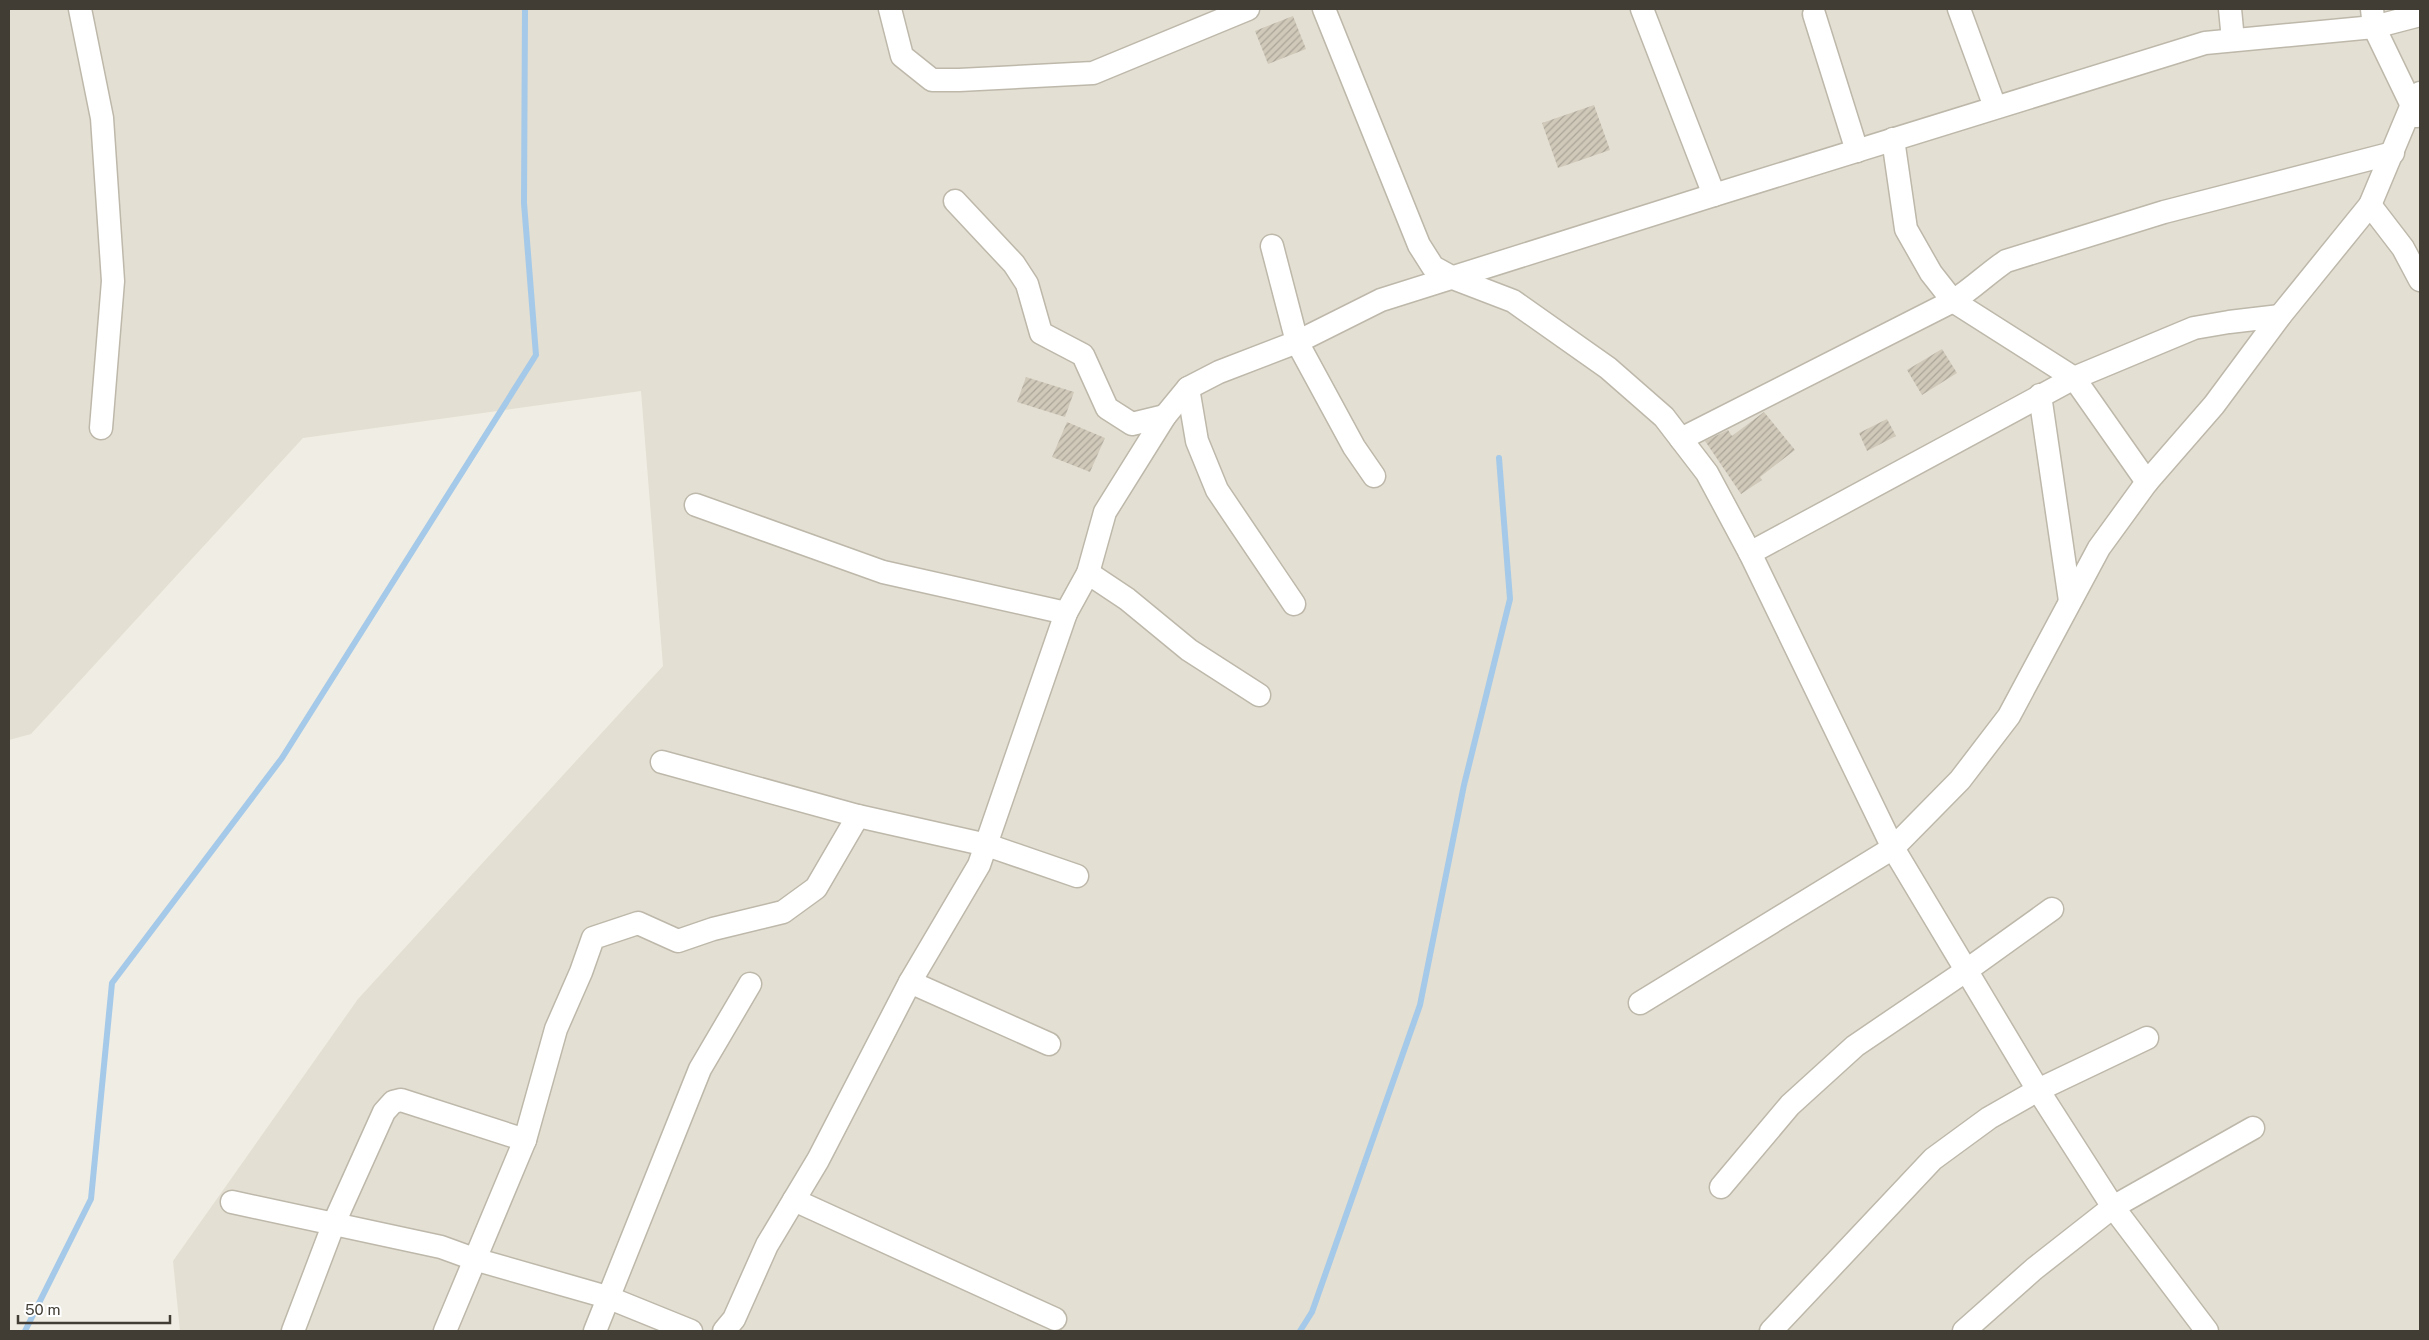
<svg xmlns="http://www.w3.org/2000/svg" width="2429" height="1340" font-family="'Public Sans',sans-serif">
<defs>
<pattern id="building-hatch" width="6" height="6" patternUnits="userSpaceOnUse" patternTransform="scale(1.25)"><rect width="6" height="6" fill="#d0c9ba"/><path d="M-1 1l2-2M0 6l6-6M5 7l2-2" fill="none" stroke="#aaa498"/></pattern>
</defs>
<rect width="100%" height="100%" fill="#f0ede4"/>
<path fill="#e3dfd2" d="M9,9H2420V1331H180L173,1261L358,999L663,666L641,391L303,438L31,734L9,740Z"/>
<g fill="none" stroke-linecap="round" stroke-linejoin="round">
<g stroke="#a5c9e8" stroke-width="6">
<path d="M25,1331L91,1199L112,983L282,758L536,355L524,203L525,9"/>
<path d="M1300,1331L1312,1312L1420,1005L1464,785L1510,599L1499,458"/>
</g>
</g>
<g fill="url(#building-hatch)">
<path d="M1293,16L1306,49L1268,64L1255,31Z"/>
<path d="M1594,105L1610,150L1558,168L1542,123Z"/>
<path d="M1942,349L1957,373L1922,395L1907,370Z"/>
<path d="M1026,377L1074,392L1065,417L1017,402Z"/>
<path d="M1764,412L1795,450L1760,477L1762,480L1741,494L1705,441L1728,430L1732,436Z"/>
<path d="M1887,419L1896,436L1867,451L1859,433Z"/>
<path d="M1067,422L1105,438L1090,472L1052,457Z"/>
</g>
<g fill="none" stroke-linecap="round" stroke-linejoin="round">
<defs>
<g id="minor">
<path d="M80,9L102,118L113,281L101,428"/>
<path d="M890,9L902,56L932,80H959L1093,73L1248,9"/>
<path d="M1324,9L1419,245L1433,267L1453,278L1513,301L1608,368L1664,417L1707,473L1750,553L1893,848L2038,1090L2113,1207L2207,1331"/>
<path d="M1642,9L1714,195"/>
<path d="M1959,9L1995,107"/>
<path d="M2230,9L2233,40"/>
<path d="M2372,9L2374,27L2417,116"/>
<path d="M1814,14L1857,151"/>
<path d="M1893,139L1906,229L1931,273L1953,301L2074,378L2147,482"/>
<path d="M955,201L1014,264L1027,284L1041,333L1083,355L1107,408L1132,424L1165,416"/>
<path d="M2370,205L2403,248L2420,280"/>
<path d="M1272,246L1297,342L1354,447L1374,476"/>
<path d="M1188,388L1197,441L1217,490L1294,604"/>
<path d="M2040,395L2070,601"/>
<path d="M1681,439L1953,301C1972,289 1987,274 2006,261L2164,212L2393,153"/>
<path d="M696,505L883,572L1066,613"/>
<path d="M1750,553L2074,378L2194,328L2229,322L2280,316"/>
<path d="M1088,573L1127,599L1189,650L1259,695"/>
<path d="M662,762L858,816L987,845L1077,876"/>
<path d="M910,982L1049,1044"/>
<path d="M1640,1003L1893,848L1960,780L2009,716L2099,548L2147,482L2214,405L2280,316L2370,205L2411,107L2420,93"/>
<path d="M1721,1187L1790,1105L1855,1046L1967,970L2052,909"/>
<path d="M794,1200L1055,1319"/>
<path d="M232,1202L441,1247L474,1259L607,1297L691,1331"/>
<path d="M293,1331L334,1223L384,1112L393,1102L401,1100L525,1140"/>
<path d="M445,1331L525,1140L556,1029L581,972L593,938L638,923L678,941L713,929L783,912L816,888L858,816"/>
<path d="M595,1331L700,1069L750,984"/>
<path d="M724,1331L734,1319L767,1245L818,1160L910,982L979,865L1066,613L1088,573L1105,512L1165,416L1188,388L1219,372L1297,342L1381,300L1714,195L2205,43L2374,27L2420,15"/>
<path d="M1771,1331L1933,1159L1989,1118L2038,1090L2147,1038"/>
<path d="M1964,1331L2034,1269L2113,1207L2253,1128"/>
</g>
</defs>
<use href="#minor" stroke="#bdb8aa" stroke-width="25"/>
<use href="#minor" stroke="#fff" stroke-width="22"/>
</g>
<rect width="2429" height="1340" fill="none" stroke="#413d34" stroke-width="20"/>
<path d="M18 1315v8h152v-8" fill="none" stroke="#413d34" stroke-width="2.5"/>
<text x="25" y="1315" font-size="15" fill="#413d34" stroke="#ffffff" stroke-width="4" paint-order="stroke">50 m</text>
</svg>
